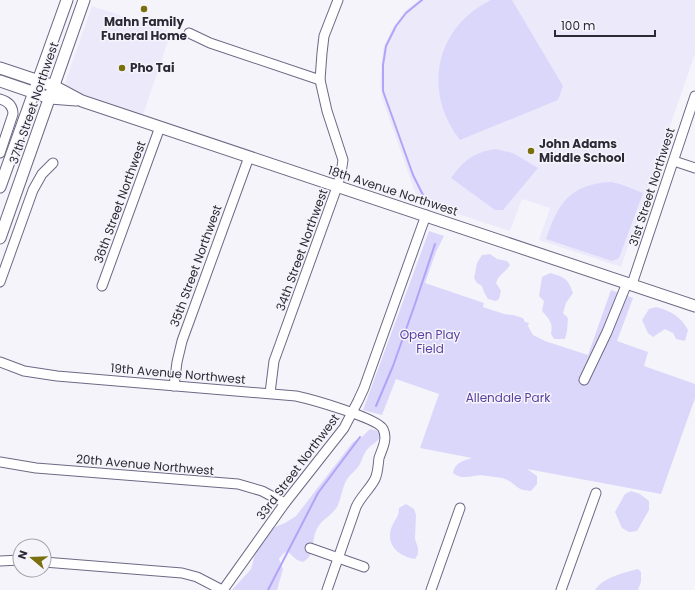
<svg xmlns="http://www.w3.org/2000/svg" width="695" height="590" font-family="Poppins,sans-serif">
<rect width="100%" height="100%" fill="#f5f4fa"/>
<g fill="#eceafa">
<path d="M419,0H695V54L621,267L539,240L550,208L522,199L510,231L418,201L382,98L380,83L383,48L393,27L405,11Z"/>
<path d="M92,6L171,32L141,121L63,95L67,77Z"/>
</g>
<g fill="#dbd7fa">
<path d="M491,0H512L563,86L558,100L460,140C422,92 435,27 491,0Z"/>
<path d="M495,149L513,153L538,168L503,210H495L451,178C463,161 474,152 495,149Z"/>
<path d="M611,182L620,184L643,193L619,258L612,261L546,239C558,203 570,184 611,182Z"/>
<path d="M429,231L444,236L436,252L425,283L484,303L483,307L504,314L513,315L523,318L525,322L529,323L528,326L533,335L545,341L588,355L611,290L633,298L617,341L648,352L644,366L695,384V398L661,494L527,469L537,476V484L531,491C516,491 516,483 505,479C500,477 492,477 487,476C474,473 464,482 453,473C455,462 463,461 472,458L420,448L439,394L396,379L382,415L363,410Z"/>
<path d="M490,254L497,259L507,261L510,265C505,273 499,274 496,283L501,291L499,299L496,301L488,299L484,292L482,286L477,283L474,278L477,263L482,255Z"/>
<path d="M550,273C565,277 568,279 573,293L566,303L563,313L568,318L567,331L565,339H554L551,334C553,323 550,320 542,311L544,301L539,296L542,277Z"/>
<path d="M656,307C670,311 681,316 688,330L685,341L676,339L673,333L665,329L653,337L648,333L642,320L649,309Z"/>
<path d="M370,429L378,431L381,436C377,443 371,444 366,451C363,455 362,460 360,464C356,471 349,475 346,481C342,489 341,499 337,507C332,515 323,519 318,527C310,540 317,554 303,562L297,560L287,551L282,555L279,559L283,569L277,590H232L251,569L256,551L266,536L275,527L285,523L296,516L353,442L362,437Z"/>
<path d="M631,491L640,494L649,501V510L637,531L629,532L622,528L615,512L625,494Z"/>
<path d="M406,504L414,509L416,515L415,539L418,548V554L415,559C399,557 386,545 391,529C392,525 395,521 397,517C398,515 399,511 399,508Z"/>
<path d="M638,569L641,572V582L638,590H595C604,577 623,573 638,569Z"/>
</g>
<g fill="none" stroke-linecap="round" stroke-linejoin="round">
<g stroke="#b2a3f9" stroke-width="2">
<path d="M422,0L406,13L396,26L386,46L383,65V91L413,175L423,195"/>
<path d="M376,406L393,366L415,304L435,244"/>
<path d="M268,590L318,493L360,437"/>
</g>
<defs>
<g id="minor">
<path d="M189,33L210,43L320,80"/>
<path d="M0,99C7,101 13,105 13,114L0,153"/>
<path d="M674,161L695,168"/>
<path d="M0,282L33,190L42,174L53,163"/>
<path d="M632,284L695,96"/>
<path d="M102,286L160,127"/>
<path d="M0,362L24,371L57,376L296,396C310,399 378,418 383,429C388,439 382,449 379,458C378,465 378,473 375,479C370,489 361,496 356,507L327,590"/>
<path d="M584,380L607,332L627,283"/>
<path d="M174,386L177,362L182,341L249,157"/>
<path d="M270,393L274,361L337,187L341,173L343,160L327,111L320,80L322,53L324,36L338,0"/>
<path d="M0,462L36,468L238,484L262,491L285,503"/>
<path d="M310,548L364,567"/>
<path d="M0,561L20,560"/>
<path d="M44,562L182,573L197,577L222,590"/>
<path d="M223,590L285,503L344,428L358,401L364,388L426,215"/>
<path d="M431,590L460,508"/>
<path d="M561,590L596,493"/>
</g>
<g id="major">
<path d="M0,68L54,86L82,101C287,168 491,237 695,306"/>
<path d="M0,81L50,98L76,100"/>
<path d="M0,187L67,0"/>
<path d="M0,238L84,0"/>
</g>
</defs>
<use href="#minor" stroke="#6d6985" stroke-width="11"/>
<use href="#major" stroke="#6d6985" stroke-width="13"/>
<use href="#minor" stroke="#fff" stroke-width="9"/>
<use href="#major" stroke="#fff" stroke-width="11"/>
</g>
<g fill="#7a6f0e" stroke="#f5f4fa" stroke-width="1.5">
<circle cx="144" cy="9" r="4"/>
<circle cx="122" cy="68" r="4"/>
<circle cx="531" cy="151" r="4"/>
</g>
<g text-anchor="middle" stroke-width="3" stroke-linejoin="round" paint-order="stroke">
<g font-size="12" font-weight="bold" fill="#2c2a36" stroke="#f5f4fa" text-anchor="start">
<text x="144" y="26" text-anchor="middle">Mahn Family<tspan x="144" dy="14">Funeral Home</tspan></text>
<text x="130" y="72">Pho Tai</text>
<text x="539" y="148">John Adams<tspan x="539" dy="14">Middle School</tspan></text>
</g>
<g font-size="12" fill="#2c2a36" stroke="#f5f4fa">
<text transform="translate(34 103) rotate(-71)" y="4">37th Street Northwest</text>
<text transform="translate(652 187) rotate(-72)" y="4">31st Street Northwest</text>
<text transform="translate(393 191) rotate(18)" y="4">18th Avenue Northwest</text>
<text transform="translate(120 202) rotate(-70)" y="4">36th Street Northwest</text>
<text transform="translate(302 250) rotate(-70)" y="4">34th Street Northwest</text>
<text transform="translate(196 266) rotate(-70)" y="4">35th Street Northwest</text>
<text transform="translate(178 374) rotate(5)" y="4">19th Avenue Northwest</text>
<text transform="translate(145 465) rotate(5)" y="4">20th Avenue Northwest</text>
<text transform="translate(298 467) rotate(-53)" y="4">33rd Street Northwest</text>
</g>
<g font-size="12" fill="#5b41a3" stroke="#f5f4fa">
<text x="430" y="339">Open Play<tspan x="430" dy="14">Field</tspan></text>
<text x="508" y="402">Allendale Park</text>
</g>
</g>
<g transform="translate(32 558) rotate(289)"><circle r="19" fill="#f5f4fa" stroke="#a5a3ac"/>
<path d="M0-3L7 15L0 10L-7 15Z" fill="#7a6f0e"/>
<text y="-6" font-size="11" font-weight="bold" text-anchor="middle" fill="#2c2a36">N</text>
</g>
<path d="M555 30v6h100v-6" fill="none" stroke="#2c2a36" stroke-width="2"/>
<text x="561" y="30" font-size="12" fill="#2c2a36" stroke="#f5f4fa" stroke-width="3" paint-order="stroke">100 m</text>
</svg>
